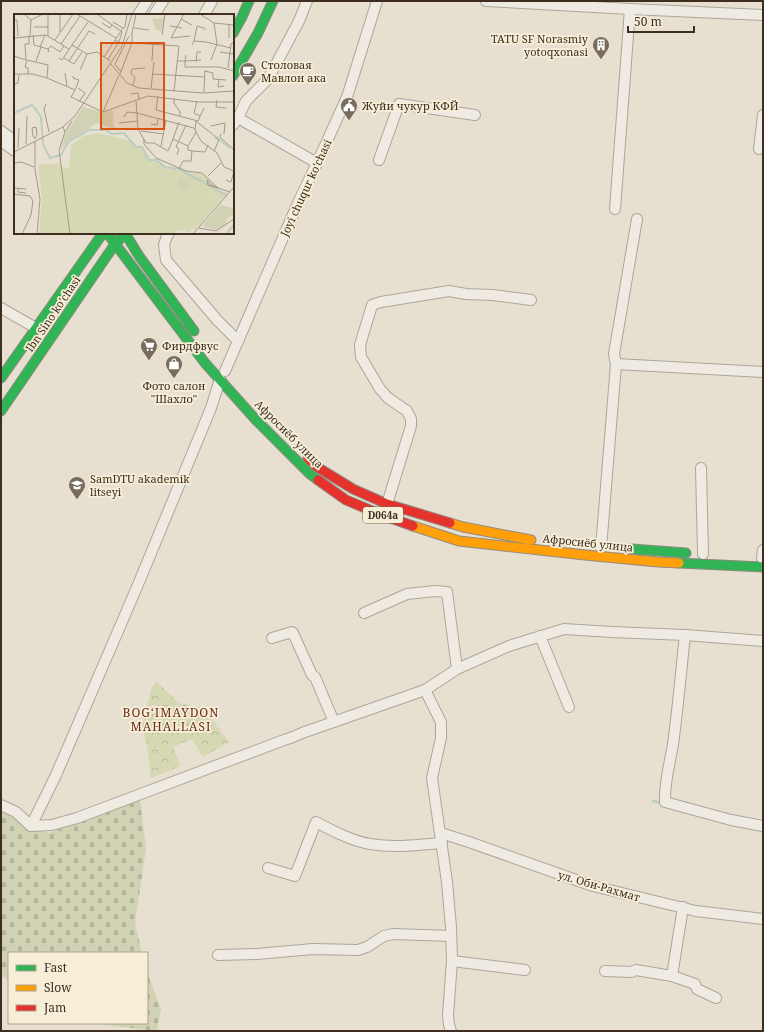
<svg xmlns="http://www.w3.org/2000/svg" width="764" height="1032" font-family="'Noto Serif',serif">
<defs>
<pattern id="forest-crowns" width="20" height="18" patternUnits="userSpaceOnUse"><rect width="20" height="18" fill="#d6d7b3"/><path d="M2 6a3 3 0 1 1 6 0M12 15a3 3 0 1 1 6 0" fill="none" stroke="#b9b99a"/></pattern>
<pattern id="cemetery-stones" width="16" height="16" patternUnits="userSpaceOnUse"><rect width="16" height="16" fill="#d1d1b3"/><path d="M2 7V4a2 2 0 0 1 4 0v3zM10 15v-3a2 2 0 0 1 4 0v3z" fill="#b4b49a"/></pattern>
</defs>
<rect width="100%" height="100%" fill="#e7e0d1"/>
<path fill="url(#forest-crowns)" d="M156,681L179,703L196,707H202L229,742L203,757L192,739L173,747L181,766L151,778L147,746L142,727L152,687Z"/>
<g fill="url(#cemetery-stones)">
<path d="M140,799L146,849L135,923L142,953H9V980L1,976V810L17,820L49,833Z"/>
<path d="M147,972L161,1009L157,1031L105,1025L100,1023H147Z"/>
</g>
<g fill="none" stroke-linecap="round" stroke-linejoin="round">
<path stroke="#bcccc2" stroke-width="2.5" d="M653,801L662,803"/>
<defs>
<g id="street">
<path d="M486,1L630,9L763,15"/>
<path d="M138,15L147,1"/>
<path d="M154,15L163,1"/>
<path d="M204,15L212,1"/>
<path d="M238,118L317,163"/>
<path d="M233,125L238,118L246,101L268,79L299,21L307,1"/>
<path d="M1,131L15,141"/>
<path d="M1,141L15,151"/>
<path d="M759,149L763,115"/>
<path d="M379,160L399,104L475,115"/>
<path d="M615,209L630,9"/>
<path d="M169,233L167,236L164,245L166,260L218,321L238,341"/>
<path d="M1,308L36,328"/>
<path d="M616,364L763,372"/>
<path d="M225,371L298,203L323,150L347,97L377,1"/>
<path d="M701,468L703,554"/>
<path d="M387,504L411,426V419L407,411L388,398L380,389L361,357L360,345L372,305L381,302L449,291L466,294L493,295L531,300"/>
<path d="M601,548L616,364L614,354L637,219"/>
<path d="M762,558L763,550"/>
<path d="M364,613L407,594L435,591L447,592L457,669"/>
<path d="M685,635C681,671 678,708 673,744C670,763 664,783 665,802L731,820L763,826"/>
<path d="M540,636L569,707"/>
<path d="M272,638L292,632L293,633L312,675L315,677L334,722"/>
<path d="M425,690L441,722V738L432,778L447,882L451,927L452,961L448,1015L449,1025L451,1031"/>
<path d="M1,805L16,812L31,826L52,825L77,818L284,740L293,737L302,733L425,690L457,669L509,646L564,629L612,632L685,635L763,641"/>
<path d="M31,826L56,775L137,587L211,408L220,379"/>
<path d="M441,833L469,842L593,886L696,911L763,919"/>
<path d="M268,868L295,876L316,822C333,831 352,841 370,844C394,848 418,845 442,843"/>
<path d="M218,955L257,954L313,949L358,950L367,947L384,936L393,934L451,936"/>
<path d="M452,961L525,970"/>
<path d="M605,971L631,972L636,970L672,976L683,907"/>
<path d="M672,976L695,984L697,989L716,998"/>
</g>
<g id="fast">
<path d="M233,33L242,17L249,1"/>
<path d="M233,76L258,33L273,1"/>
<path d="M107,233L205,363L256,420L310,474L318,480"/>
<path d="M125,233L139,256L194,331"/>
<path d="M1,378L103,233"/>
<path d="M1,411L115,244L121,238"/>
<path d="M632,549L686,553"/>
<path d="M679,563L763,567"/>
</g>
<g id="slow">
<path d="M450,523L463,527L531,540"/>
<path d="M413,526L459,541L585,555L658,562L679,563"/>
</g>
<g id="jam">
<path d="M308,458L317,467L353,489L387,504L450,523"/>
<path d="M318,480L346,500L382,515L413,526"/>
</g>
</defs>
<use href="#street" stroke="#ada599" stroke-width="12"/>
<use href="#fast" stroke="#928b80" stroke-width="11"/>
<use href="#slow" stroke="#928b80" stroke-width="11"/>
<use href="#jam" stroke="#928b80" stroke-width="11"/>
<use href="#street" stroke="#efebe3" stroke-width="10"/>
<use href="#fast" stroke="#30b455" stroke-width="9"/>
<use href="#slow" stroke="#ff9f0a" stroke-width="9"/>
<use href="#jam" stroke="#e5322d" stroke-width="9"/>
</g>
<defs>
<symbol id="building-pin" viewBox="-11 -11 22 30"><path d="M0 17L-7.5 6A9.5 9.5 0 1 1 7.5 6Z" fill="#786c5e" stroke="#f7eed8"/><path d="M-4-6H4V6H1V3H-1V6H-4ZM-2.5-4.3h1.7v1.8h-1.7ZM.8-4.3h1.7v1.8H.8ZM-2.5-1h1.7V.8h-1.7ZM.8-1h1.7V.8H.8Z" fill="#fff"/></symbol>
<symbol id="cafe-pin" viewBox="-11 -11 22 30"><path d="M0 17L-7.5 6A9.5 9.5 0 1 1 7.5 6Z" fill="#786c5e" stroke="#f7eed8"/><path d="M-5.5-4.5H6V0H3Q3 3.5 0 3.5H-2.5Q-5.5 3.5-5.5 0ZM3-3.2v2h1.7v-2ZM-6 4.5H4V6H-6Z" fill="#fff"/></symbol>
<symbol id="civic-pin" viewBox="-11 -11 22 30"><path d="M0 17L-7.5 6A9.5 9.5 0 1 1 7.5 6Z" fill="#786c5e" stroke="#f7eed8"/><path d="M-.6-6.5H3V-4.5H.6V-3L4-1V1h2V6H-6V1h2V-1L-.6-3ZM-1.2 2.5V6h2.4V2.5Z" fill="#fff"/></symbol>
<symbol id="supermarket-pin" viewBox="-11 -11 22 30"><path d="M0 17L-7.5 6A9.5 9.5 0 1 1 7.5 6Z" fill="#786c5e" stroke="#f7eed8"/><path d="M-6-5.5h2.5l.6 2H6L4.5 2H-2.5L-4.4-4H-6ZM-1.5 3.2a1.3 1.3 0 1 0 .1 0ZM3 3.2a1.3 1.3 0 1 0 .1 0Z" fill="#fff"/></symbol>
<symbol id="shop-pin" viewBox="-11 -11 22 30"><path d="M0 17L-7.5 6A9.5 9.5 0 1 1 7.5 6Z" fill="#786c5e" stroke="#f7eed8"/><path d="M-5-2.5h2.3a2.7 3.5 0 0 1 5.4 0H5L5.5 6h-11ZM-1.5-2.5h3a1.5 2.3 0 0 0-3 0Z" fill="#fff"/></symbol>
<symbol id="university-pin" viewBox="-11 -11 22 30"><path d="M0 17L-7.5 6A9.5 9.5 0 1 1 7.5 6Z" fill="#786c5e" stroke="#f7eed8"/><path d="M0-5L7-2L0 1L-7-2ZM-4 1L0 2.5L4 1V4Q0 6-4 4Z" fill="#fff"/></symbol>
</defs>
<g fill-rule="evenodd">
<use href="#building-pin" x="591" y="35" width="20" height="27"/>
<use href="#cafe-pin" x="238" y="61" width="20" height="27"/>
<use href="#civic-pin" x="339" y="96" width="20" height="27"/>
<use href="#supermarket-pin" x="139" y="336" width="20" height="27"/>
<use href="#shop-pin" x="164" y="354" width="20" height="27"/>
<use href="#university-pin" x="67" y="475" width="20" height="27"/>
</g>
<g text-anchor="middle" stroke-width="3.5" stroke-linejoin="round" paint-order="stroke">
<rect fill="#f7eed8" stroke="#756857" stroke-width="1" x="363" y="507" width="40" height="16" rx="3"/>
<g font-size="10" font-weight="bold" fill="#3d2e20">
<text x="383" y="519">D064a</text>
</g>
<g font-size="11" fill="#3d2e20" stroke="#f7eed8" text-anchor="start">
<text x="588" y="43" text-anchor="end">TATU SF Norasmiy<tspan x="588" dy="13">yotoqxonasi</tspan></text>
<text x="261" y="69">Столовая<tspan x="261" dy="13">Мавлон ака</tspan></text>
<text x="362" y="110">Жуйи чукур КФЙ</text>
<text x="162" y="350">Фирдфвус</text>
<text x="174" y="390" text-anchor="middle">Фото салон<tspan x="174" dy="13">"Шахло"</tspan></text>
<text x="90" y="483">SamDTU akademik<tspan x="90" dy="13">litseyi</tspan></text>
</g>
<g font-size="11" fill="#3d2e20" stroke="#f7eed8">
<text transform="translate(306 188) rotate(-65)" y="4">Joyi chuqur ko'chasi</text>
<text transform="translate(53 314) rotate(-56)" y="4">Ibn Sino ko'chasi</text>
<text transform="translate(289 434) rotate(45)" y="4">Афросиёб улица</text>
<text transform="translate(588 543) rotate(6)" y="4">Афросиёб улица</text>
<text transform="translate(599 886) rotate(16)" y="4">ул. Оби-Рахмат</text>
</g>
<g font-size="12" letter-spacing="1" fill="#6b2e1e" stroke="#f7eed8">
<text x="171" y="717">BOG‘IMAYDON<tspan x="171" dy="14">MAHALLASI</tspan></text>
</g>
</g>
<g transform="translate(14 14)">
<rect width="220" height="220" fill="#e7e0d1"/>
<path d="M85,119L117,127L122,133L128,134L136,147L145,148L153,155H162L191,178L187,167L192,179L207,186L181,216L177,214V218L161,216V220H25L28,184L24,151L45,149L51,155L55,154L57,131L69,122Z" fill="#d6d7b3"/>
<path d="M151,1L148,17L142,16L138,5L148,4ZM69,93L88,98L99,96L100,115L82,109L69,120L55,126L46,136L52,119ZM166,162L175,170L170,177L162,172ZM206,191L219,194L220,201L213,204L211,211L202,216L191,213L189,211Z" fill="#d1d1b3"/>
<path d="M161,153L169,157L189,160L203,172V175L214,179L207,186L181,172L174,175L173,173L177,169Z" fill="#d6d7b3"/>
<path fill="none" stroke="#bcccc2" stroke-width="2" d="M0,99L18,91L20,93L27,103L29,130L36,144L47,141L54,128L75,116H92L98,120L110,119L122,133H128L135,146H143L151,153L165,155L212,181M197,119L216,134M212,220L220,211"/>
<path fill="none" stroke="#a3998a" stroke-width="1" d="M10,0L17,6L29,0M46,0V18M63,0L102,24M83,0L108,18L105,28M170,0L157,24L176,22M186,0L200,9L203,30L197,46M167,5L178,11M0,6H3L4,22M88,9L96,14L98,11M200,9L220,11M215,11V24M156,12L168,14M20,13H34M109,14L111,13L113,0M120,14L135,16M118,19L122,0M19,21L20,31L27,33M148,21L151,0M16,22L17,6M34,22V0M0,24L32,21L55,35M41,26L59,0M180,27L183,12L190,14L191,16M118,29L165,32L160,77M47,30L66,2M58,31L74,8M178,31L180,27L192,28L217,34M26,33L31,21M34,35L37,32L46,38L50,32M206,38L220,40M172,41L171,47L187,46M0,42L12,46L11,30H15V22M90,43L109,14L99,8M45,44L48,46L58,31L73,40L83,38L96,47M50,44L55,47L75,17L81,20M94,45L105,28L101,26M22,47L27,33L34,35L35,38M55,47L60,50L68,38M138,47L139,30M163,47H171V53H205L220,57M182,48L183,38H187M96,49L113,69L125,74L189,79L220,77M214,54L217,30L220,28M66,56L73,40M191,57L199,59V65L212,66M107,58L101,50L115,22M51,59L53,72M0,60H19L33,64M14,60V54L11,53L13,46L34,51L33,64L61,76L57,83L89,98L134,82L184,88H220M106,60L118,29V18M138,60L191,63M59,62V64L65,66L61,76M205,65L204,73L210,72M0,70L4,69L5,61M119,71L121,64L117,59L118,55L131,54M64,74L71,79L65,88M137,74L140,48M190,78L191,56M117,80L124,79L125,85M144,82L142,96L184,107M160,84V89L166,98V103M203,86L202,93L212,94M122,87L124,115L132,129H140L154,137L159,125L174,132M183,87L180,99L186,102M32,90L30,95L35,118M89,98L105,61M123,99L180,114L187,127L203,139L210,153L220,157M109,102H111L113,98L124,99M184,107L190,94M105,109L124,107M137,110L143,111L144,105M197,112L211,109L210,120M49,113L51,118L45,136L56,220M181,116L182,107L197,119M127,117L150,120M51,118L58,107M207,120L206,123L220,136M21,124L23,121L22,113L18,114L19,122L21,125M130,125V130L142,144L172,157L188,159L204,174L216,178M159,125L165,108M21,127V156L26,185L23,220M12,130L13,102M147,132L152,106M4,134L5,114M178,137L191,138L194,131M200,137L205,126L201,123M0,138L49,113L61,102L108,32L118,0M163,141L165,135L162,133L172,111M0,149L7,148L20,153M165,155L169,147H177L178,137L174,136V132L182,118M194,162L207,149M193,166L197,171L204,174L194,171ZM212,166L217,168L220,157M0,174L12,175M4,174V178L12,179M0,180L16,182L19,187L17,201L8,220M185,214L202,217L220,205M179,220L220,173"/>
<path fill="#d7550e" fill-opacity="0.15" stroke="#d7550e" stroke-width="2" d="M87,29H150V115H87Z"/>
<rect width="220" height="220" fill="none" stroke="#3d2e20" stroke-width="2"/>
</g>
<rect width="764" height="1032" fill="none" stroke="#3d2e20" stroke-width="4"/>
<rect x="8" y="952" width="140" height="72" fill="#f7eed8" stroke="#ada18e"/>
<rect x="16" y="965" width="20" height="6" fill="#30b455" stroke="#ada18e"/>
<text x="44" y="972" font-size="12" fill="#3d2e20">Fast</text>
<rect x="16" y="985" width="20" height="6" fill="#ff9f0a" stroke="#ada18e"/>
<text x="44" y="992" font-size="12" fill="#3d2e20">Slow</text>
<rect x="16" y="1005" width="20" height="6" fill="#e5322d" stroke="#ada18e"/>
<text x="44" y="1012" font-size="12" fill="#3d2e20">Jam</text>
<path d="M628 26v6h66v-6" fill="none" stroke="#3d2e20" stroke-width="2"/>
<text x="634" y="26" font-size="12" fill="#3d2e20" stroke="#f7eed8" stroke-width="3" paint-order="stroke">50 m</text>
</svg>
